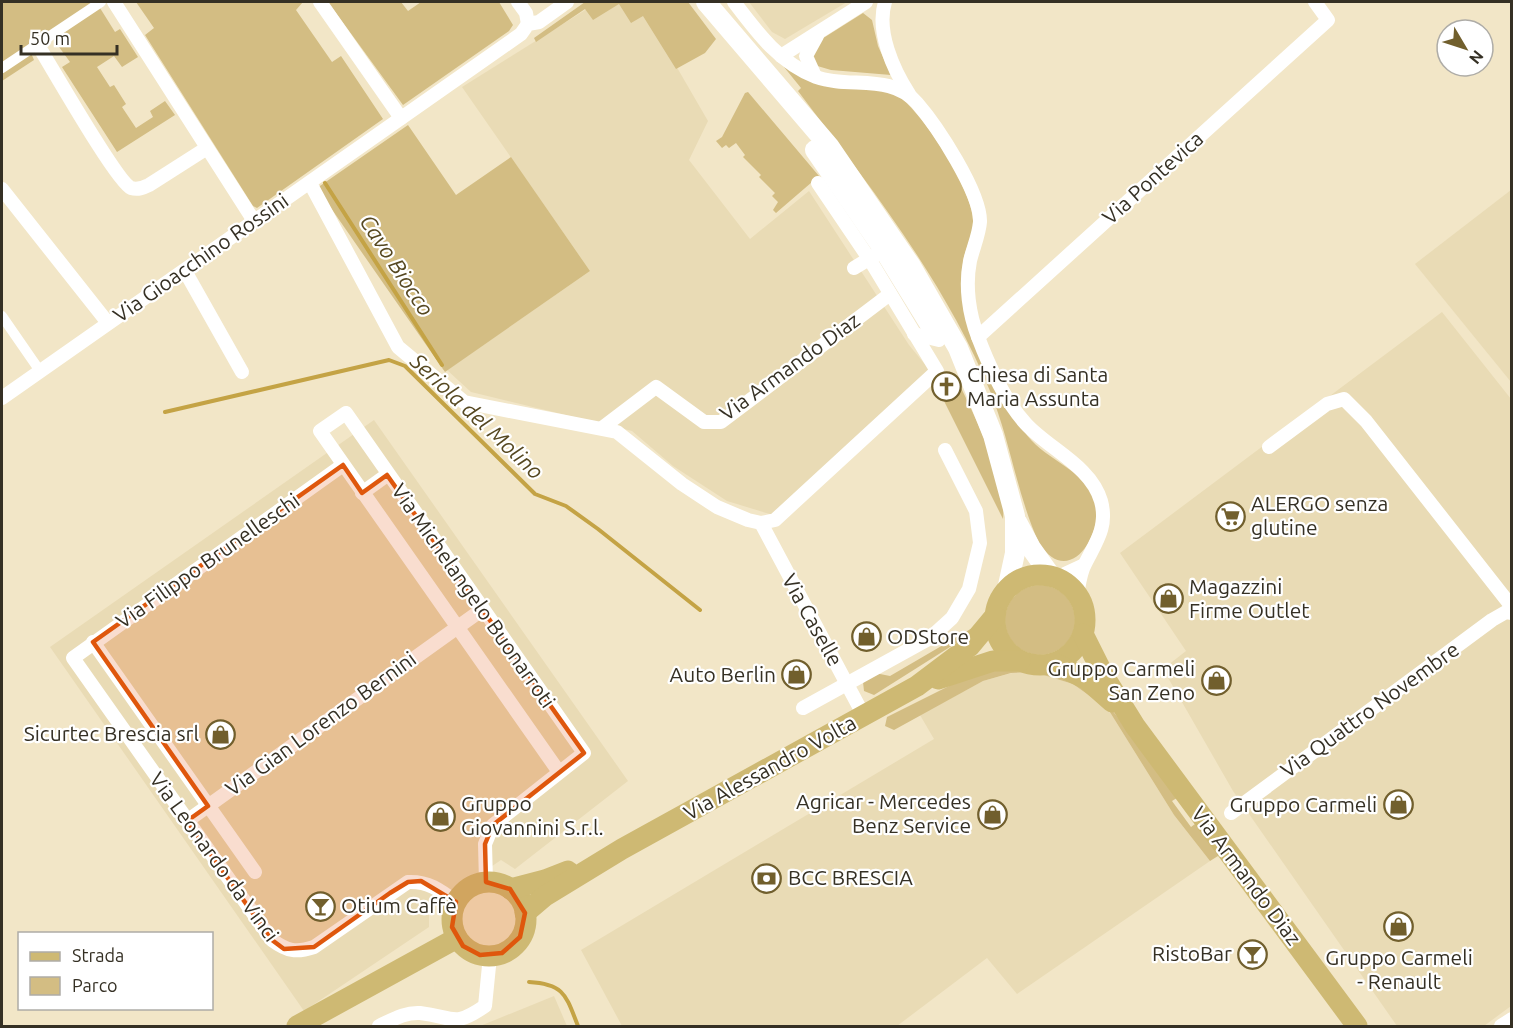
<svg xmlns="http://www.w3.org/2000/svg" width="1513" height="1028" font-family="Ubuntu,sans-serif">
<rect width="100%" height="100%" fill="#f2e6c7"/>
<g fill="#e9dbb5">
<path d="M598,2H639L708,121L689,160L750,239L809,191L909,345L932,373L773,515L727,501L673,466L632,431L471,392L447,370L590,271L462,87Z"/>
<path d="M749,2H847L785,39L772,32Z"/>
<path d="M1511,190V382L1415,264Z"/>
<path d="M1442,312L1511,399V1006L1484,1026H1397L1233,791L1163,669L1186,651L1120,553Z"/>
<path d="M374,420L628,781L515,869L501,860L429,909V927L304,1011L50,647Z"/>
<path d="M1034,672L1073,684L1108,709L1174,815L1210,861L1017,994L987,958L897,1026H622L581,950L934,739L920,715L983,681L1012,673Z"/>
<path d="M554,996L567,1026H480Z"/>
</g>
<g fill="#d3bd83">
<path d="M2,2H98L28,46L34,60L2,81Z"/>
<path d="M136,2H303L296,10L332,62L341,56L383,119L257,208L253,206L145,35L154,28Z"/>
<path d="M328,2H401L408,11L421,2H499L513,25L509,31L403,105Z"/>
<path d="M585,2H688L716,39L705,53L676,69L643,16L631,23L619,4L593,20L585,9L536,42L534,38Z"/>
<path d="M100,8L115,32L120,29L138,57L122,67L114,56L97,67L110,87L114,85L126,104L122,107L136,128L153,117L150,111L165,101L175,115L117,152L62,67L70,62L51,36Z"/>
<path d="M863,13L872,20L878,46L891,75L831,70L814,65L810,50L817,42Z"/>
<path d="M784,67C802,75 819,85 839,88C855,91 875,85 889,90C917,101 975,192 973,222C973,234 967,246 964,257C962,266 962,276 961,285C976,318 990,352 1005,385C1011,400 1016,418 1024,431C1041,458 1080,467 1093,496C1108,529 1070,592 1039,543C1017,495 1010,440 990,391C945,281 869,185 798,91L801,88Z"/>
<path d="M748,92L819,176L776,213L773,210L778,202L772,196L775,193L759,177L761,175L743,157L745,155L736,143L729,148L726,145L722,148L716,141L722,137L745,93Z"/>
<path d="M408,125L456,195L511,157L590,271L445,372L317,188Z"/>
<path d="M961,388C977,420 1007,484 1003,519L944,401Z"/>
<circle cx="1040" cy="620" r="35"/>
<path d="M974,627L969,635L874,695L864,691L863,682L875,673L890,676Z"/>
<path d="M1025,669L1055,671L1108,705L1180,796L1172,801L1191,827L1195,824L1219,850L1218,856L1210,861L1174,815L1108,709L1073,684L1034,672L1011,673L983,681L894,730L885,726L887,717L977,672Z"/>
</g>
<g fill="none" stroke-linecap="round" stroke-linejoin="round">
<g stroke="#c4a345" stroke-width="4">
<path d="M325,183L442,365"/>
<path d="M165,412L389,360L405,366L535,494L566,506L598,529L700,610"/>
<path d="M529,982C565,984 566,996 578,1026"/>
</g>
<g stroke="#fff" stroke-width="10">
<path d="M2,68L101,2"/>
<path d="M2,316L40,371"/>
</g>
<g stroke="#fff" stroke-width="14">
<path d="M114,2L254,221"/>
<path d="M320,2L401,118"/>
<path d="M518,2L526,13L528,24"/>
<path d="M734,2C756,31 779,63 816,77C850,89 891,73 917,103C937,126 981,193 980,222C979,235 973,248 970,261C965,286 969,314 978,337C989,366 1005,401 1026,424C1049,449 1091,466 1101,501C1108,527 1096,542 1085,564C1080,573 1079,585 1077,595"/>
<path d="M885,2C876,31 893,69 909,94"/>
<path d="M36,42C50,64 116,181 131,188C138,190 143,188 149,185L207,148"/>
<path d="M781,56L866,2"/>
<path d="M815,76L806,56L817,36"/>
<path d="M310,183L398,347L464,402L617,432L682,484L717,507L748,520L761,523L775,520L937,371L870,260L818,183"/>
<path d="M2,189L108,323"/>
<path d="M854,268L877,254"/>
<path d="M185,271L242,372"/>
<path d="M914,334L939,340"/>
<path d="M978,337L1328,20L1315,2"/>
<path d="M2,398L521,34L528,24L539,22L567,2"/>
<path d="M602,428L656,387L704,422H721L890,294"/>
<path d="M1269,447L1327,404L1344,399L1366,421L1512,607"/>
<path d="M343,465L73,658L272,940C287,951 296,953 314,947L408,882C428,881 440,890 456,902"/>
<path d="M362,493L387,475"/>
<path d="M761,523L864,716"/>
<path d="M1056,578L1084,565"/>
<path d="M93,642L255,872"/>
<path d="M803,708L930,638L952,618L969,589L980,543L976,511L945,450"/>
<path d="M1231,813L1492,620L1506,612L1512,613"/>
<path d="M187,821L483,609"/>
<path d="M486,882L485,844L493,825L584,753L346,413L320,431L559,772"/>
<path d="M379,1026C392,1020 405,1012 420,1013C455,1017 453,1028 485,1006L490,956"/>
<path d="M1501,1026L1512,1019"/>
</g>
<g stroke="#fff" stroke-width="20">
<path d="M706,2L829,146L911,266L958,348L993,435L1015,516V553L1007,590"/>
<path d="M815,150L884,250L932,328"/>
<path d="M1017,522L1031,548L1051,576"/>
</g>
<g stroke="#ceb973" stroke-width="21">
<circle cx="1040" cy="620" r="45"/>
<path d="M1083,634L1104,676L1135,726L1357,1026"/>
<path d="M1054,663L1086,679L1112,702"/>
<path d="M938,679L993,661H1020"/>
<circle cx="489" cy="919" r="37"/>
<path d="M510,889L545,880L568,871"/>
<path d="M525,913L545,896L622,849L917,686L970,646L995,616"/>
<path d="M297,1026L457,938"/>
</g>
</g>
<path fill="#df570d" fill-opacity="0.2" stroke="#df570d" stroke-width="4.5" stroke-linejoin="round" d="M343,465L362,493L387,475L584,753L493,825L485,844L486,882L510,889L525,913L520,937L502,953L480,955L463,946L452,927L456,902L421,881L408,882L390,893L314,947L284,949L272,940L187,821L208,806L93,642Z"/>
<defs>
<symbol id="church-ring" viewBox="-11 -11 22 22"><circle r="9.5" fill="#fff" stroke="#715f2d" stroke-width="1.5"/><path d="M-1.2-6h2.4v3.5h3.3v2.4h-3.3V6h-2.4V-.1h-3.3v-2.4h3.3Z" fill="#715f2d"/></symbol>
<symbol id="supermarket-ring" viewBox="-11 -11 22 22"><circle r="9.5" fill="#fff" stroke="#715f2d" stroke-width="1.5"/><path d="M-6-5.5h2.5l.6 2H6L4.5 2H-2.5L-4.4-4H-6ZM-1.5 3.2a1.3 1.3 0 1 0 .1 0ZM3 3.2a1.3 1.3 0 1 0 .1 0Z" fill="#715f2d"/></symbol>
<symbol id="shop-ring" viewBox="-11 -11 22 22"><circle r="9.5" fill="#fff" stroke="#715f2d" stroke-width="1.5"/><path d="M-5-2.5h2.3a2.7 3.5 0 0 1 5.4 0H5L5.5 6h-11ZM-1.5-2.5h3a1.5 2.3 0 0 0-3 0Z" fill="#715f2d"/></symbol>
<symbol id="bank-ring" viewBox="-11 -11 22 22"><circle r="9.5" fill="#fff" stroke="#715f2d" stroke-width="1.5"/><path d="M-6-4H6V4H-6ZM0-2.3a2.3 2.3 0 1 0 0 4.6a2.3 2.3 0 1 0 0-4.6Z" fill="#715f2d"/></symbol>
<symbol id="bar-ring" viewBox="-11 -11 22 22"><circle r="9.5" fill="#fff" stroke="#715f2d" stroke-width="1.5"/><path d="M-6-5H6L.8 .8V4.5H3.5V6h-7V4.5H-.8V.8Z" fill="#715f2d"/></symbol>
</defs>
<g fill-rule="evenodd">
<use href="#church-ring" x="930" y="370" width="33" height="33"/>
<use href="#supermarket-ring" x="1214" y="500" width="33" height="33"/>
<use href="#shop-ring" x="1152" y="582" width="33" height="33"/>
<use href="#shop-ring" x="850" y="620" width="33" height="33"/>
<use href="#shop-ring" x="780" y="658" width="33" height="33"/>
<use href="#shop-ring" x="1200" y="664" width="33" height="33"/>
<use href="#shop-ring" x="204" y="718" width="33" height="33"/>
<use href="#shop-ring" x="1382" y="788" width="33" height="33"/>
<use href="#shop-ring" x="976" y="798" width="33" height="33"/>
<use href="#shop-ring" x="424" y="800" width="33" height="33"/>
<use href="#bank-ring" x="750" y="862" width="33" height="33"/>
<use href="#bar-ring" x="304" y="890" width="33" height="33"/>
<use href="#shop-ring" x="1382" y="910" width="33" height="33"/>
<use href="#bar-ring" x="1236" y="938" width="33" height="33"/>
</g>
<g text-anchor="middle" stroke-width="4.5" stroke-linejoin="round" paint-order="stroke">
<g font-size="21" fill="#353024" stroke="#fff">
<text transform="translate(1153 178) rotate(-42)" y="7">Via Pontevica</text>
<text transform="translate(201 258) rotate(-35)" y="7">Via Gioacchino Rossini</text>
<text transform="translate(790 367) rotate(-36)" y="7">Via Armando Diaz</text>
<text transform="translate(208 561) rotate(-35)" y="7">Via Filippo Brunelleschi</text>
<text transform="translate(473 596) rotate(55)" y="7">Via Michelangelo Buonarroti</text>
<text transform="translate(812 620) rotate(61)" y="7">Via Caselle</text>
<text transform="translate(1370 710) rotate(-36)" y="7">Via Quattro Novembre</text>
<text transform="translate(321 724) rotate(-36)" y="7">Via Gian Lorenzo Bernini</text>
<text transform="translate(770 768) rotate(-29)" y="7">Via Alessandro Volta</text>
<text transform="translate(214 857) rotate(54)" y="7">Via Leonardo da Vinci</text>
<text transform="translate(1246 876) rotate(53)" y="7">Via Armando Diaz</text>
</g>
<g font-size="21" fill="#353024" stroke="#fff" text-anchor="start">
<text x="967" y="382">Chiesa di Santa<tspan x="967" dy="24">Maria Assunta</tspan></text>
<text x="1251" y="511">ALERGO senza<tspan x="1251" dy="24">glutine</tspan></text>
<text x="1189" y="594">Magazzini<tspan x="1189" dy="24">Firme Outlet</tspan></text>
<text x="887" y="644">ODStore</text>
<text x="1195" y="676" text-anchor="end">Gruppo Carmeli<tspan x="1195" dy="24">San Zeno</tspan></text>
<text x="776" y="682" text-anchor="end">Auto Berlin</text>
<text x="199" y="741" text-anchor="end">Sicurtec Brescia srl</text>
<text x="971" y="809" text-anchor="end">Agricar - Mercedes<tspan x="971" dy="24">Benz Service</tspan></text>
<text x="461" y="811">Gruppo<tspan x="461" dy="24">Giovannini S.r.l.</tspan></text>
<text x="1377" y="812" text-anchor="end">Gruppo Carmeli</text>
<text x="788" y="885">BCC BRESCIA</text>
<text x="341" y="913">Otium Caffè</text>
<text x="1232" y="961" text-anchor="end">RistoBar</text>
<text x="1399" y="965" text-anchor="middle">Gruppo Carmeli<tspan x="1399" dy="24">- Renault</tspan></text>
</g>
<g font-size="22" font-style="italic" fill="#564821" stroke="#fff">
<text transform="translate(397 265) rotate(57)" y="8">Cavo Biocco</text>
<text transform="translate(477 416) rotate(43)" y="8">Seriola del Molino</text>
</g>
</g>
<rect width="1513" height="1028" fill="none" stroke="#353024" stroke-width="6"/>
<rect x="18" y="932" width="195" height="78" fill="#ffffff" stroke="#aeaca7" stroke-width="1.5"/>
<rect x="30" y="952" width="30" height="9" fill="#ceb973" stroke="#aeaca7" stroke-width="1.5"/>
<text x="72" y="962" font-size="18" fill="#353024">Strada</text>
<rect x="30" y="977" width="30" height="18" fill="#d3bd83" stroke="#aeaca7" stroke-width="1.5"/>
<text x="72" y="992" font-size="18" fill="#353024">Parco</text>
<g transform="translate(1465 48) rotate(129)"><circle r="28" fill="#ffffff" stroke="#aeaca7" stroke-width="1.5"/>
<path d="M0-4.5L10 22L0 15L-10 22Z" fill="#715f2d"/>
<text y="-9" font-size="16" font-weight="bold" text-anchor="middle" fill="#353024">N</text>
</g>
<path d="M21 45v9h96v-9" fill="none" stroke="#353024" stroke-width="3"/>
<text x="30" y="45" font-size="18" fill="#353024" stroke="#ffffff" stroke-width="4.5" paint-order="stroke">50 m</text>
</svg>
